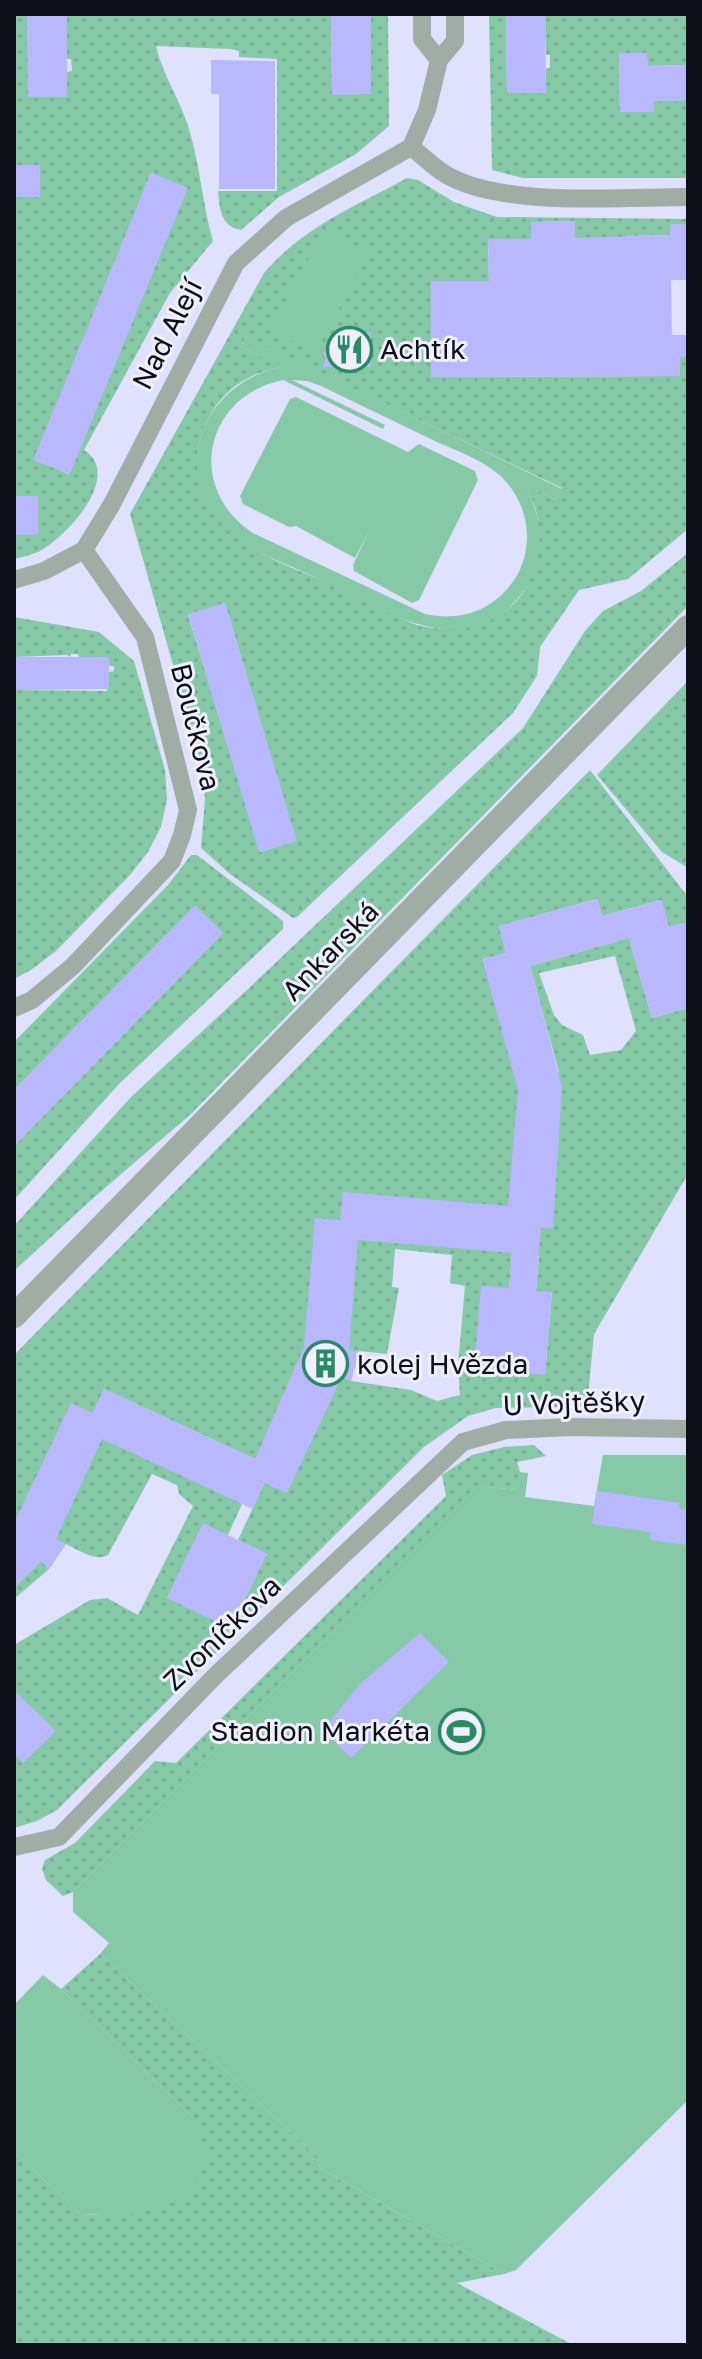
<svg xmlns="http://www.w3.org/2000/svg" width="702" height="2359" font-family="'Golos Text',sans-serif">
<defs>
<pattern id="grass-dots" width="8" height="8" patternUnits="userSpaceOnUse" patternTransform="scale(2)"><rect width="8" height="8" fill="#85c9a7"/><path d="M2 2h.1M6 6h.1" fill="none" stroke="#72ab8f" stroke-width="1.8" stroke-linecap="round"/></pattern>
</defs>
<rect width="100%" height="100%" fill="#e0e1ff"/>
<g fill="url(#grass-dots)" fill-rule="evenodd">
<path d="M14,14H27L29,97L67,96V72L72,71L71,59H67V14H331L332,94H371V14H388L389,126L356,154L279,197L241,230C220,226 220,209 218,191H277V59L239,57V51L230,49L156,46C163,76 179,98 188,126C200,163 202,203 213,241L170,293L84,450C124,475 66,538 38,552C31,555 22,557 14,559V535H38V496H14V197L40,196V165H14ZM151,173L187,188L69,474L34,460Z"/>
<path d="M489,14H506L507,93H546V69L550,68V55H546L545,14H688V65L648,66L619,55L620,112H654V101H688V178H523L492,170Z"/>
<path d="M407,178L418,180L454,202L497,217L688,219V224H670V235L627,236V280L575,238L574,221L532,222L531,239H488L489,283L431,353L432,377L679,376L680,357H688V529L628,579L579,590L540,647L537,676L513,713L297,917L293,918L230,874L201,848L205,798L201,763L130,514L264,273C306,225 353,208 407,178ZM337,331L372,348L370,367L340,366L337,369L325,362L327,358L323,355ZM246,337L562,488L556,500L524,484C540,512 541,525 534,556C532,565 531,577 527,586C506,625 457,635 417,625C385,612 354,596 323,581C299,570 272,561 251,547C208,519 182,471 207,421C222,390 249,372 283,367L241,347ZM225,603L296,841L260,852L188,615Z"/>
<path d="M688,553V606L192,1113L90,1201L14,1271V1226L132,1096L248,989L523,728L585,631L603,611L641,591Z"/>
<path d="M14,617L99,632L134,661L165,770L167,799L161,827L148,852L130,875L56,951L31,970L14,979V690L107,691L109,672L114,671V666H109L108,657H79L78,654H71L70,657L67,655L14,657Z"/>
<path d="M688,681V868L662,852L597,775Z"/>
<path d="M590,770L688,897V922L669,927L661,900L602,916L597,899L499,926L506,953L483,959L517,1084L559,1072L530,966L629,938L652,1018L688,1008V1174L594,1334L587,1407L496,1408L468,1416L424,1447L57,1810L37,1821L14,1828V1645L90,1600L107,1598L138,1615L193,1506L179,1494L177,1485L152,1474L108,1555C94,1562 79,1550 66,1544L49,1569L14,1599V1588L41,1561L48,1568L14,1523V1355ZM615,956L636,1031L621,1050L590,1055L583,1035L562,1025L554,1015L539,973ZM358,1239L523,1254L539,1255L536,1291L552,1293L545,1375L481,1286L509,1289L512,1253ZM395,1249L452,1255L450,1283L465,1286L458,1365L460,1395L437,1401L411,1390L351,1381L359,1351L387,1354L399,1288L392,1287ZM104,1389L255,1459L247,1476L264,1484L238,1540L267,1554L167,1598L203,1524L228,1535L242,1504L93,1413Z"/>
<path d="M191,855H197L283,921V929L119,1084L14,1200V1146L223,933L195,906L14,1090V1042L168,885Z"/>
<path d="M534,1445L546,1456L517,1462L520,1472L518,1490L478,1486L73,1892L63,1896L46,1880L42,1869L45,1860L75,1843L155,1761L176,1763L446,1496L442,1475L472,1455L504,1447Z"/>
<path d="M100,1954L318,2157L320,2168L504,2274L457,2283L573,2345H14V2151L81,2215L141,2212L193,2118L61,1989Z"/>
</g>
<g fill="#85c9a7" fill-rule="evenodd">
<path d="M325,229L370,253L315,354L270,329Z"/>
<path d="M247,336L562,489L556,500L525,485C543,519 547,556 525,589C468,671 377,607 312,576C284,562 248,552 226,529C167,469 204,383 281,367L241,347ZM283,380L383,429L385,425L292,380L307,381L321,386C360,405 398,423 437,442C457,451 480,459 497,473C531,501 538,554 508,588C487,613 456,621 425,614L253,533C185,489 204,396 283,380Z"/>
<path d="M296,397L408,452L419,444L475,471L478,480L419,600L412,603L354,571L353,565L369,531L355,558L296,526L289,527L243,504L240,496L290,399Z"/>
<path d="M603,1455H688V2100L516,2270L504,2274L320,2168L318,2157L100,1954L109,1943L73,1912V1892L478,1486L517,1490L520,1472L528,1473L525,1497L594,1506Z"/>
<path d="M43,1975L61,1989L193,2118L206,2156C203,2165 200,2177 194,2185C168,2220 118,2212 81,2215L14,2151V2005Z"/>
</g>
<g fill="#b9b8fe">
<path d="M27,14H67V97H28Z"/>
<path d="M331,14H371V94L332,95Z"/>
<path d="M506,14H545L546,93H507Z"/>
<path d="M619,53H647L648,66L688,65V101H654V112H620Z"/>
<path d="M211,60L275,61V189H219V94H211Z"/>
<rect x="14" y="165" width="26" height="32"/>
<path d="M151,173L188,188L70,474L33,460Z"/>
<path d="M575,221V238L670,235V224H688V280H671L672,335H688V357H680V376L431,377V281H489L488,239H531V222Z"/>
<path d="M335,333H371V367H322L327,358L323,355Z"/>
<rect x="14" y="496" width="24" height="39"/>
<path d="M225,603L297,841L259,852L188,614Z"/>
<path d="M14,657H109V689L14,690Z"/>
<path d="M598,899L602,916L662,900L669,927L688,922V1008L652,1018L629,938L530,966L562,1086L553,1228L541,1227L536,1291L552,1292L545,1375L474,1369L481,1286L509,1288L512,1253L358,1240L349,1350L359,1351L351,1381L342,1377L287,1493L264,1483L253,1509L102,1439L56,1539L66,1544L48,1569L41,1561L14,1588V1523L71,1403L93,1413L104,1389L255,1459L304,1347L315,1218L340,1220L343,1192L508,1206L518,1089L482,959L506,953L499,926Z"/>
<path d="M195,906L223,933L14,1146V1090Z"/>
<path d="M597,1491L680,1503L679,1509L688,1510V1545L650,1540L651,1532L592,1524Z"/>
<path d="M203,1523L267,1554L231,1629L167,1598Z"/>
<path d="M420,1633L449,1662L351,1758L323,1730L360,1684Z"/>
<path d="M14,1690L56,1731L23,1763L14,1754Z"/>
</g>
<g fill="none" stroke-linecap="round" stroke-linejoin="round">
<g stroke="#9fada5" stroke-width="18">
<path d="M422,14V39L439,60"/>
<path d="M411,147C422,155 433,167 445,174C501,208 622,197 688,197"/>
<path d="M411,147L427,110L439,60L455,41V14"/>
<path d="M14,580L44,571L84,550L112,504L236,263L286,218L411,147"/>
<path d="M14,1008L32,1000L73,966L172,861L182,835L188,810L145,637L84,550"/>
<path d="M14,1847L59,1837L215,1676L463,1442L506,1430L570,1427L688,1429"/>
</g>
<path stroke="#9fada5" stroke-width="24" d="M14,1316L688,627"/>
</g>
<defs>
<symbol id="restaurant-ring" viewBox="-11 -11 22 22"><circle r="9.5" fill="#eff0fc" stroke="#2a8a63" stroke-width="1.5"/><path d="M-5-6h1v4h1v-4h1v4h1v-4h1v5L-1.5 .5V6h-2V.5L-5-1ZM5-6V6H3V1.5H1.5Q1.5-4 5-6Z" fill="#2a8a63"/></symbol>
<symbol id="building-ring" viewBox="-11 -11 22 22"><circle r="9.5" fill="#eff0fc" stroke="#2a8a63" stroke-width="1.5"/><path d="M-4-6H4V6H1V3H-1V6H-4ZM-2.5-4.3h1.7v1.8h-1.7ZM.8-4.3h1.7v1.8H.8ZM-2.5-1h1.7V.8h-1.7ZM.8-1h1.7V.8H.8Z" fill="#2a8a63"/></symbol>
<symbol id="stadium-ring" viewBox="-11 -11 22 22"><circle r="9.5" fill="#eff0fc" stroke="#2a8a63" stroke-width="1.5"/><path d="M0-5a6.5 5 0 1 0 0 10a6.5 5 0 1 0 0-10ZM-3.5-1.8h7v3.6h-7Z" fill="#2a8a63"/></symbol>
</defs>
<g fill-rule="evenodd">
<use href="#restaurant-ring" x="324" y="324" width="51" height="51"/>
<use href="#building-ring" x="300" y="1338" width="51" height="51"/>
<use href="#stadium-ring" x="436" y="1706" width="51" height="51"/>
</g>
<g text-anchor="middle" stroke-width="6" stroke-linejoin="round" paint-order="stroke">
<g font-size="28" fill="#0e0e18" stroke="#eff0fc">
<text transform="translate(167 334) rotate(-63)" y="10">Nad Alejí</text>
<text transform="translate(196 727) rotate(76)" y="10">Boučkova</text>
<text transform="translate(330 951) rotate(-46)" y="10">Ankarská</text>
<text transform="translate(574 1403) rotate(-2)" y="10">U Vojtěšky</text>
<text transform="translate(222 1633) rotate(-44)" y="10">Zvoníčkova</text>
</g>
<g font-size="28" fill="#0e0e18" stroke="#eff0fc" text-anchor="start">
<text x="380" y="359">Achtík</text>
<text x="357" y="1374">kolej Hvězda</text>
<text x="430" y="1741" text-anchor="end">Stadion Markéta</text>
</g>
</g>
<rect width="702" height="2359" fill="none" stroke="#0e0e18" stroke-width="32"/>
</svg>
